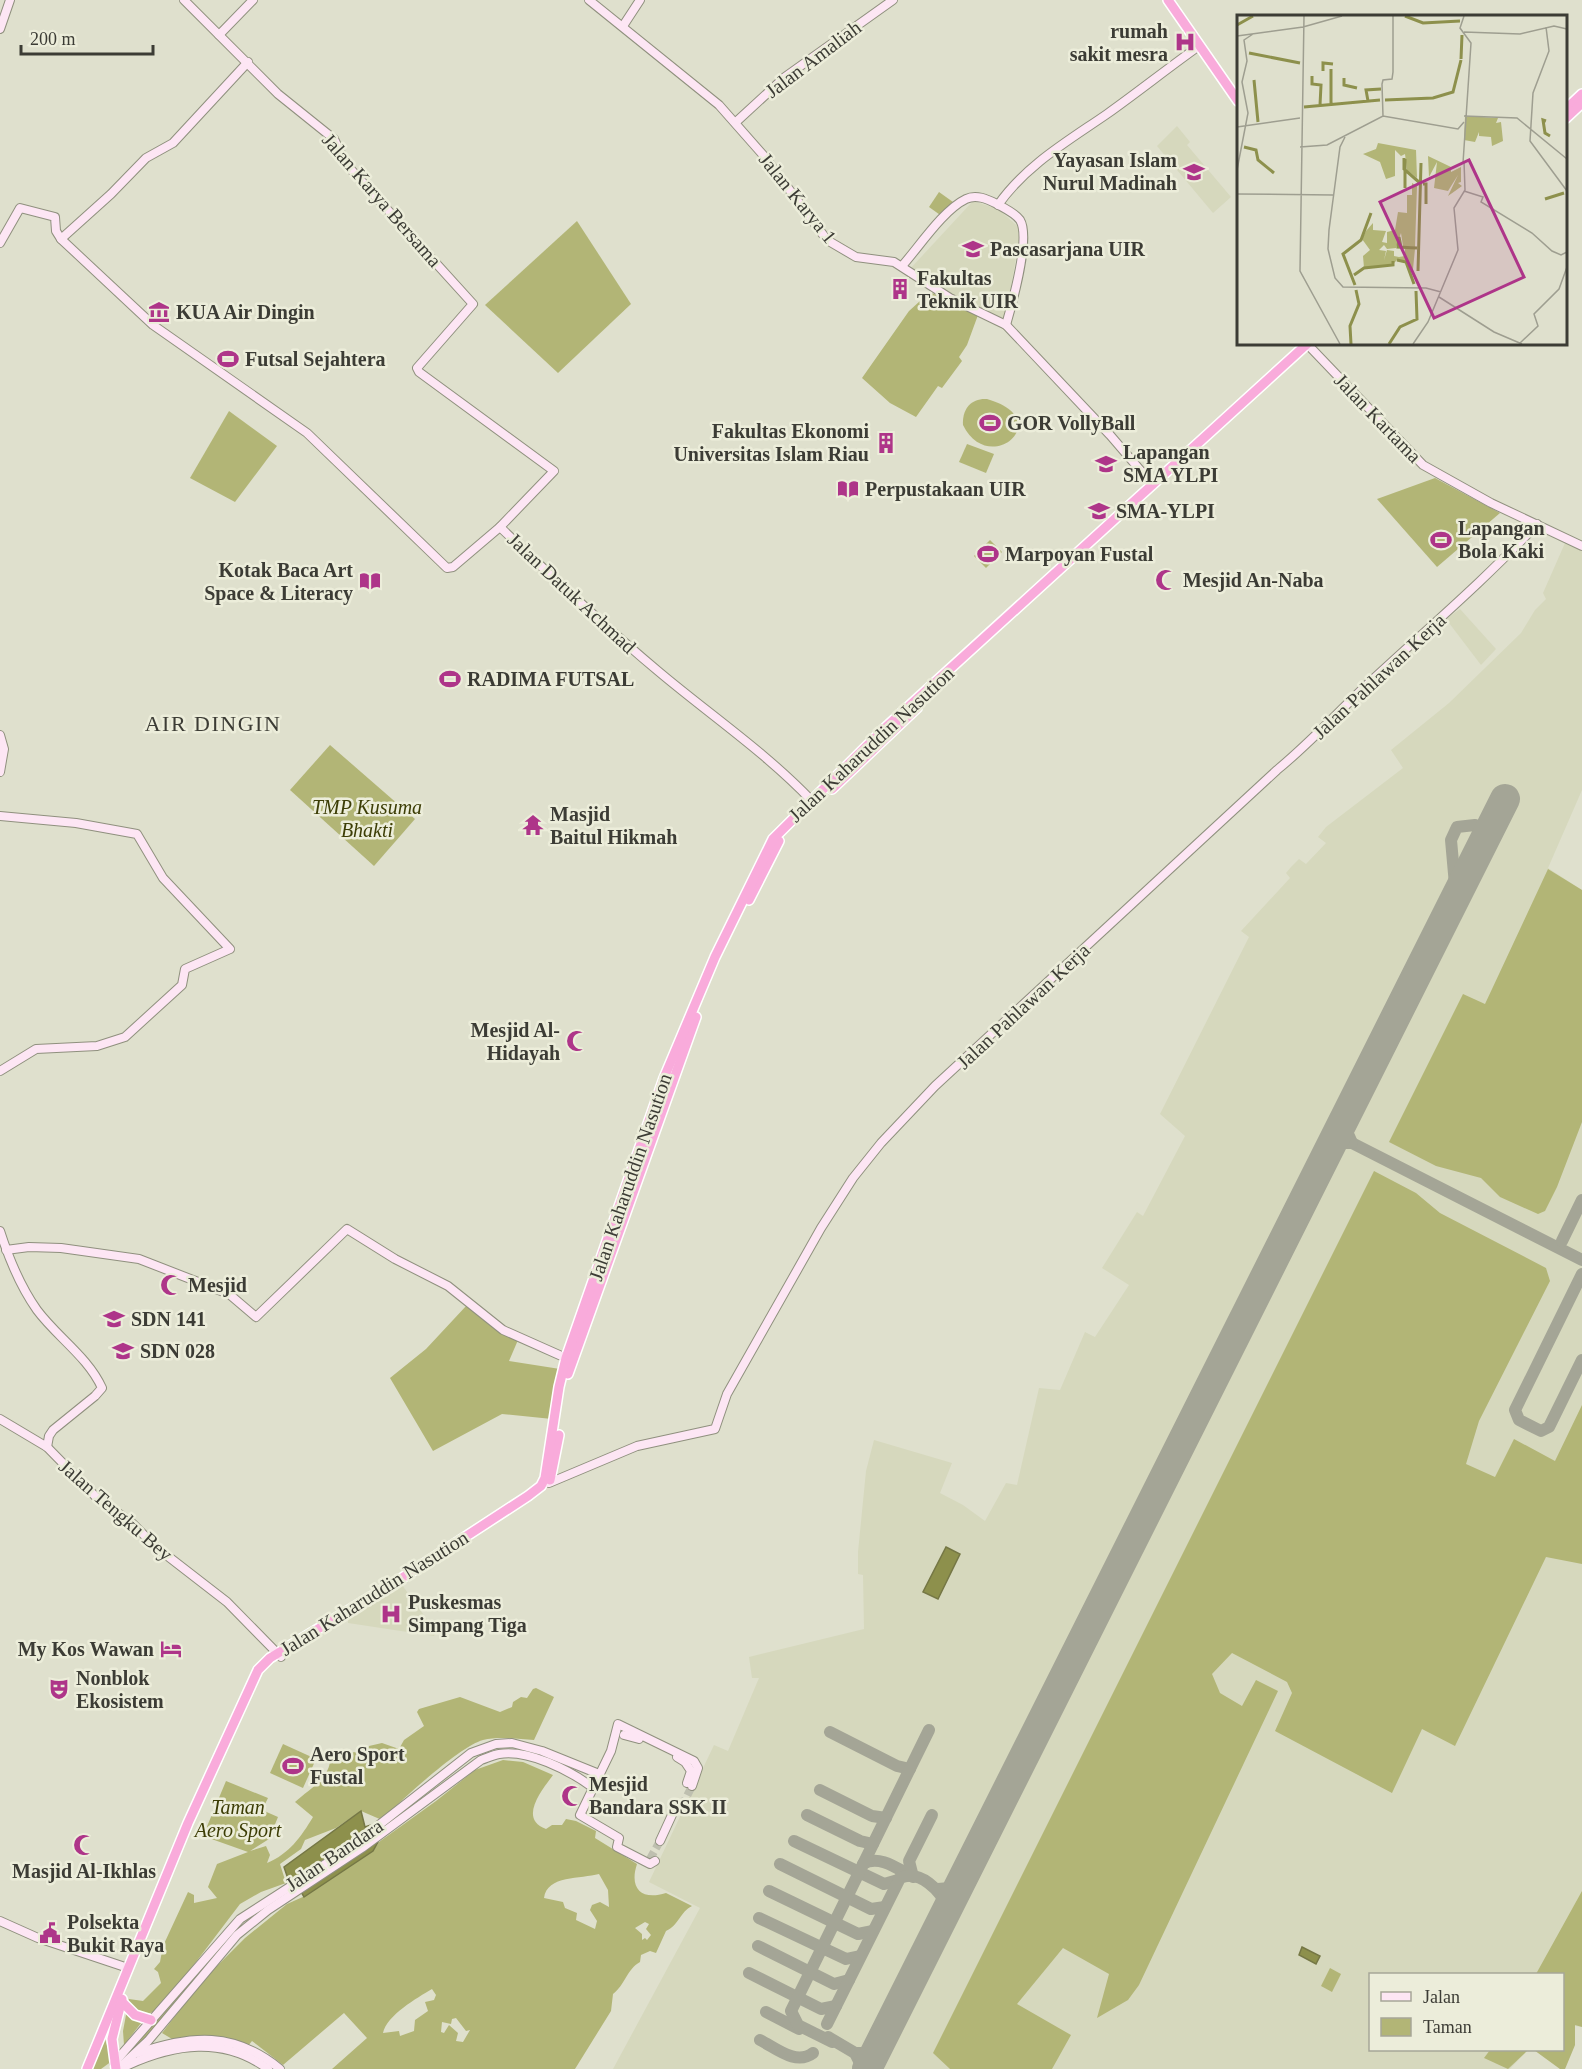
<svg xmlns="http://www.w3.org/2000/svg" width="1582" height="2069" font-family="Georgia,serif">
<rect width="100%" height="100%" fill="#dfe0cd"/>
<g fill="#d6d8bd">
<path d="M1177,126L1190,142L1187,145L1231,197L1213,213L1157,146Z"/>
<path d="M973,201L998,209L1021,229L1005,321L950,298L909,270Z"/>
<path d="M1565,543L1582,551V790L1548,868L1582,890V2027L1575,2026V2045L1565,2069H1560L1534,2050H1562V1974H1370V2050H1528L1510,2069H613L700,1908L649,1882L714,1745L728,1751L759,1678H752L749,1657L864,1629L863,1575L858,1574V1552L866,1471L874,1440L952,1463L940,1493L963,1505L985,1521L1006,1483L1017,1485L1039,1388L1060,1390L1085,1332L1095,1337L1129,1285L1102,1268L1137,1212L1143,1216L1185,1136L1160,1114L1249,937L1241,931L1290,878L1286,873L1291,867L1299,859L1306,864L1326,843L1318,837L1326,827L1403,768L1391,750L1449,703L1521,633L1535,610L1546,599L1543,593Z"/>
<path d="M1460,609L1496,649L1481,665L1446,619Z"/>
<path d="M402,1585L436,1632L434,1636L348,1623V1620Z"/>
</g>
<g fill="#b2b576" fill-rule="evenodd">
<path d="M939,192L953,202L943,217L929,207Z"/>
<path d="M577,221L631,304L558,373L485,305Z"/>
<path d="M930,292L978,315L967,345L959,357L962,361L942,388L938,386L916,417L890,403L862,378L909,311Z"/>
<path d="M987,399C1058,419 989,478 963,425C962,409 971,398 987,399Z"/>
<path d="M229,411L277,446L235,502L190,478Z"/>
<path d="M967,444L994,454L986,473L959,462Z"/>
<path d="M1435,478L1500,513L1437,567L1377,499Z"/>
<path d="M990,540L1002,552L986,568L974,556Z"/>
<path d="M330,745L415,819L374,866L290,790Z"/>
<path d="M1548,869L1582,890V1122L1557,1187L1545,1211L1538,1214L1500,1197L1481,1178L1436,1166L1389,1142L1463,994L1485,1004Z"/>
<path d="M1374,1171L1416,1193L1440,1213L1546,1268L1550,1281L1479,1421L1466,1464L1495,1477L1514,1439L1555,1461L1582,1405V1564L1546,1557L1455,1746L1422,1729L1392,1793L1275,1731L1292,1693L1287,1682L1232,1653L1212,1674L1220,1693L1242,1706L1256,1680L1278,1691L1139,1985L1128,2000L1097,2018L1109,1974L1063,1948L1017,2004L1071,2035L1052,2069H950L933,2053Z"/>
<path d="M467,1305L487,1323L518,1340L509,1361L560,1369L552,1419L502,1414L433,1451L390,1378L426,1349Z"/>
<path d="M536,1688L554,1697L534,1740C517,1739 499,1736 483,1740C460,1746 400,1801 382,1820L361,1811L336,1828L305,1840L301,1849L280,1864L286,1883L261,1892L240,1904L174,1991L155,2011L148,2014L124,2045L123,2031L129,1999L143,2001L161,1983L158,1972L154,1969L160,1962L163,1946L188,1892L194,1895V1903L217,1898L208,1887L217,1864L248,1852L203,1836L226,1781L268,1798L262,1810L278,1817L269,1839L250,1851L266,1846L270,1855L267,1863C289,1854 301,1837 313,1817L295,1802C307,1791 331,1777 330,1759L336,1754L367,1751L369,1746L382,1743L399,1749L404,1740L424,1726L417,1712L419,1709L460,1697L500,1712L512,1707L513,1702L521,1697L527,1698L533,1689Z"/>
<path d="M283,1744L316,1759L303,1788L270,1773Z"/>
<path d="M503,1760L523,1762L553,1775C542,1790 518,1819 546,1829L552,1825H562L566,1819L576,1821L596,1831L595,1838L637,1864C629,1888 641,1901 666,1893L692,1906C680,1912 679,1925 666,1931L656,1953L650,1951L641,1955L640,1962C627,1969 625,1985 613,1994L611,2011L575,2069H332L367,2038L344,2013L283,2065L252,2041L248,2046L213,2037L172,2039L162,2033L202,1981L245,1938L287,1904L305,1896L373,1851L379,1842L436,1801L475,1770ZM599,1874L608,1890L609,1907L600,1902L592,1905L590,1910L597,1921L595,1929L576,1920L577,1913L565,1908L563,1902L544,1898C547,1875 581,1879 599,1874ZM645,1922L649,1924L646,1929L651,1935L647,1940L645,1938L642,1940V1934L635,1928ZM432,1989L436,1995L434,2000L425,2002L428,2011L415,2020L414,2031L400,2036L399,2031L383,2033C387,2015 417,1998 432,1989ZM456,2018L466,2031L470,2030L463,2042L456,2041L458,2033L449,2025L444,2033L441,2032L442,2022L451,2024L452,2019Z"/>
<path d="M1582,1891V2027L1575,2025V2045L1565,2069H1560L1534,2050H1562V1974H1536Z"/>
<path d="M208,1962L139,2047H135L136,2043Z"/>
<path d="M1330,1968L1341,1974L1332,1992L1321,1986Z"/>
<path d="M105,2039L112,2061L101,2069H92Z"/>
<path d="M1490,2050H1528L1508,2069L1484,2058Z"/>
</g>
<g fill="#8d904c" stroke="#757745" stroke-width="1.5">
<path d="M946,1547L960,1554L938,1599L923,1592Z"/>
<path d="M361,1811L365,1827L371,1825L378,1842L373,1851L304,1897L293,1878L288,1879L284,1867Z"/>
<path d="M1302,1947L1320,1956L1316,1964L1299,1955Z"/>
</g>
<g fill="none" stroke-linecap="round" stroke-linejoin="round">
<g stroke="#a4a596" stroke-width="12">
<path d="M1456,896L1451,840L1457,827L1475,825L1487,835L1490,845L1474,859"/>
<path d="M1352,1143L1582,1260"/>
<path d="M1328,1152L1341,1143H1352L1345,1127V1117"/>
<path d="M1562,1241L1582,1200"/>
<path d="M1582,1274L1515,1410L1519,1420L1541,1431L1549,1427L1582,1360"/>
<path d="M830,1732L897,1766L910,1769"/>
<path d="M820,1790L872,1816L886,1818"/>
<path d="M807,1815L860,1841L873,1844"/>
<path d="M794,1841L884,1884L898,1880"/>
<path d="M780,1864L871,1909L885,1907"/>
<path d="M863,1864C879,1854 898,1869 913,1877L909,1861L932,1815"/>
<path d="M938,1889L950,1888L962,1879"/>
<path d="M769,1891L858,1934L873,1931"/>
<path d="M759,1918L846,1959L860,1956"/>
<path d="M758,1946L834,1984L849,1980"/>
<path d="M749,1973L821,2009L836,2006"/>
<path d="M766,2012L799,2029"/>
<path d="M827,2024L900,1878C920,1869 941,1891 947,1907L944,1915"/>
<path d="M828,2037L855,2053L863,2069"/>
<path d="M760,2040C776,2048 796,2066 813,2053"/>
<path d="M832,2042L798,2025L791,2011L929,1730"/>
<path d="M855,2053H866L878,2046"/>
</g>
<path stroke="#a4a596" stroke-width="30" d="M867,2069L1505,799"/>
<g stroke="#bebfaf" stroke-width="8" stroke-dasharray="8 4" stroke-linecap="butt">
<path d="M682,1806L692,1786"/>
<path d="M650,1859L660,1841"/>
</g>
<defs>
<g id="secondary">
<path d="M589,0L719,105L764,156L827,240L856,257L894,262L950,298L1006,325L1110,435L1153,485"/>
<path d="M623,26L640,0"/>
<path d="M0,29L10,0"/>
<path d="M219,35L253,0"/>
<path d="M736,122L785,77L893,0"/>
<path d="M998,205C1026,165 1068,141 1107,114C1138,92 1168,68 1199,46"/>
<path d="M61,239L111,194L146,158L173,143L248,62"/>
<path d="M0,243L20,208L55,217L56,231L61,239L153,325L307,433L447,568L453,567L500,527L554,471L419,372L417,368L473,304L346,164L334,139L278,94L184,0"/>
<path d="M902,266C919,247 943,210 966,199C976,194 987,199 997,204C1004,208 1015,213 1020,220C1031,238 1012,304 1006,325"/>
<path d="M1310,347L1423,465L1491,503L1582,546"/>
<path d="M500,527C551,576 603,625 658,671C709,714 765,752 811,800"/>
<path d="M0,735L4,749L0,772"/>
<path d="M0,816L76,823L137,834L163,878L230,949L185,969L182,985L125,1037L97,1046L36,1049L0,1071"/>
<path d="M0,1231C9,1259 20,1286 37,1310C57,1337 88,1357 102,1388L95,1396L53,1430L49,1436L47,1447"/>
<path d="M6,1250L29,1247L61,1248L139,1259L229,1294L256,1317L347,1229L395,1259L448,1286L503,1330L566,1358"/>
<path d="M0,1419L47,1447L96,1497L132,1523L156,1547L227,1602L281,1657"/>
<path d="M545,1482L549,1483L637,1446L715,1429L727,1394L821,1228L853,1178L881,1143L935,1086L1277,770C1310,743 1339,711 1370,682C1426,630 1485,580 1537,524"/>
<path d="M624,1735L639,1739"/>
<path d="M677,1757L685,1762L691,1771L687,1783"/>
<path d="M660,1841L677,1804"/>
<path d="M655,1861L650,1864L617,1847L619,1838L580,1815L611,1751L618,1724L694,1761L698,1768L692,1786"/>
<path d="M0,1921L38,1938L128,1968"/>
<path d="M138,2053C191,2035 234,2031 280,2069"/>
<path d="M114,2063L240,1919L347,1850L471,1753L496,1744L512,1743L542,1751L599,1774"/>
<path d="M126,2066C174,2044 223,2036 268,2069"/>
<path d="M118,2069L148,2041L237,1935L268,1910L362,1848L481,1760C487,1758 493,1755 499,1754C528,1749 569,1770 592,1787"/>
</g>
<g id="highway">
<path d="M1168,0L1238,101"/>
<path d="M1566,109L1582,94"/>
<path d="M1566,118L1582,103"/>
<path d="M832,789L917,708"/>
<path d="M749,900L779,841"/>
<path d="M568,1374L696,1017"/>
<path d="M550,1480L559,1435"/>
<path d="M121,2001L135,2015L151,2020"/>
<path d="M87,2069L188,1823L258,1670L270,1658L399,1580L528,1496L541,1486L545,1478L559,1387L566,1358L664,1078L715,957L773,839L885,728L1307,344"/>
<path d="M116,2069L112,2039L122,1999"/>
</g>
</defs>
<use href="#secondary" stroke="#8f907e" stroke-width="10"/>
<use href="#highway" stroke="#fff" stroke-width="12"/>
<use href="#secondary" stroke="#fde6f4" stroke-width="8"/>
<use href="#highway" stroke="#f9abdb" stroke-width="9"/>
</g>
<defs>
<symbol id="hospital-bare" viewBox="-9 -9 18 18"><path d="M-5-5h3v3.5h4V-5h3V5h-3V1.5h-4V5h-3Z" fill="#ae3589" stroke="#ecedda" stroke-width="2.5" paint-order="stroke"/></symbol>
<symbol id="school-bare" viewBox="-9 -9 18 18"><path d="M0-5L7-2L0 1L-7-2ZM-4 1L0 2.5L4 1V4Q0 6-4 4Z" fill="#ae3589" stroke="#ecedda" stroke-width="2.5" paint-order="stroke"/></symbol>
<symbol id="university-bare" viewBox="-9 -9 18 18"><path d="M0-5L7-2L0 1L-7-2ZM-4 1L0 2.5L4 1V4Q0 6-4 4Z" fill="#ae3589" stroke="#ecedda" stroke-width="2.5" paint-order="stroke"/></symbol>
<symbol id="building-bare" viewBox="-9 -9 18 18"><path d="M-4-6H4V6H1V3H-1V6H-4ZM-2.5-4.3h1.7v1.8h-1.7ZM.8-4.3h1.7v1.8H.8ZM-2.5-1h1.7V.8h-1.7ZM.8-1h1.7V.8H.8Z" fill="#ae3589" stroke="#ecedda" stroke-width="2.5" paint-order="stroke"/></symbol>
<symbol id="museum-bare" viewBox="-9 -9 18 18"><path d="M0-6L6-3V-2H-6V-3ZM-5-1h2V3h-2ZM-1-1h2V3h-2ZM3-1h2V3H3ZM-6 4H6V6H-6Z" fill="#ae3589" stroke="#ecedda" stroke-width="2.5" paint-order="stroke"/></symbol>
<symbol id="stadium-bare" viewBox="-9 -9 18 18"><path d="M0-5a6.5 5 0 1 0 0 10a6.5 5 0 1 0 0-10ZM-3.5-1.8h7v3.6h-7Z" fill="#ae3589" stroke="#ecedda" stroke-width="2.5" paint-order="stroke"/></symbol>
<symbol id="library-bare" viewBox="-9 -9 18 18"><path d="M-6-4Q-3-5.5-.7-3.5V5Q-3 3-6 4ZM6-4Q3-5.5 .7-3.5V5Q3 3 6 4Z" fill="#ae3589" stroke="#ecedda" stroke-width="2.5" paint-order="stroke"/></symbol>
<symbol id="mosque-bare" viewBox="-9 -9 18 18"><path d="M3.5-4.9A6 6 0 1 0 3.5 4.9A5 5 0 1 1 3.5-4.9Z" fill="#ae3589" stroke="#ecedda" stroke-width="2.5" paint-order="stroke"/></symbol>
<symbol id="temple-bare" viewBox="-9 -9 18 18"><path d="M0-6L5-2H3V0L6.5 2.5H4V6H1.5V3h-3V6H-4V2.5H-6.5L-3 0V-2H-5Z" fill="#ae3589" stroke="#ecedda" stroke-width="2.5" paint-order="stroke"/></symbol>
<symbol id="hotel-bare" viewBox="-9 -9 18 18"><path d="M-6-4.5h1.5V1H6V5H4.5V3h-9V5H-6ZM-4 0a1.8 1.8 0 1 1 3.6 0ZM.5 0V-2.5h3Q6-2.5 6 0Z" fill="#ae3589" stroke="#ecedda" stroke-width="2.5" paint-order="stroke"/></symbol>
<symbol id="theatre-bare" viewBox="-9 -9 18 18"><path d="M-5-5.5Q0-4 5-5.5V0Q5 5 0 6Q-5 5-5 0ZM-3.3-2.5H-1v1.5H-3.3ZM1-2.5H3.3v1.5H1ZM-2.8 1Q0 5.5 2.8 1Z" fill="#ae3589" stroke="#ecedda" stroke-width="2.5" paint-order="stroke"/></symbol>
<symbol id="civic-bare" viewBox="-9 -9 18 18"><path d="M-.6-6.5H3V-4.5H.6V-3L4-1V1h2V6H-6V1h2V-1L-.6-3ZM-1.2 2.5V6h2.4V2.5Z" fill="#ae3589" stroke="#ecedda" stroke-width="2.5" paint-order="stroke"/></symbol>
</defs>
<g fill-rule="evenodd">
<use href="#hospital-bare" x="1170" y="27" width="30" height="30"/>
<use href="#school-bare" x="1179" y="157" width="30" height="30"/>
<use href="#university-bare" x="958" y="234" width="30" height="30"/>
<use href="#building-bare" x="885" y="274" width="30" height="30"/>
<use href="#museum-bare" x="144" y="297" width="30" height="30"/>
<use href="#stadium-bare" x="213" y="344" width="30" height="30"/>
<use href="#stadium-bare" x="975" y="408" width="30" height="30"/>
<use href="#building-bare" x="871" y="428" width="30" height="30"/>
<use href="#school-bare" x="1091" y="449" width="30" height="30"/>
<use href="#library-bare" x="833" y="474" width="30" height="30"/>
<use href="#school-bare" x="1084" y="496" width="30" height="30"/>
<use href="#stadium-bare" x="1426" y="525" width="30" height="30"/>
<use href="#stadium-bare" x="973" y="539" width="30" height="30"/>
<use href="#mosque-bare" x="1151" y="565" width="30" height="30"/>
<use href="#library-bare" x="355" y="566" width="30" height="30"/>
<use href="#stadium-bare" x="435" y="664" width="30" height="30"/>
<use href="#temple-bare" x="518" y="810" width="30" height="30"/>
<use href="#mosque-bare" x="562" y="1026" width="30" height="30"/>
<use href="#mosque-bare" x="156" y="1270" width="30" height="30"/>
<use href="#school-bare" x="99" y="1304" width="30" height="30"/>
<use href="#school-bare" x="108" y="1336" width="30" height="30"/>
<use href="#hospital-bare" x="376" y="1599" width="30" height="30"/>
<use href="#hotel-bare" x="156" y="1634" width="30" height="30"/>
<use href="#theatre-bare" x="44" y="1674" width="30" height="30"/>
<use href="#stadium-bare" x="278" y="1751" width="30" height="30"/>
<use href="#mosque-bare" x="557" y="1781" width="30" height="30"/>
<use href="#mosque-bare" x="69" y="1830" width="30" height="30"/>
<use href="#civic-bare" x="35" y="1918" width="30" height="30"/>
</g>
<g text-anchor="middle" stroke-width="5" stroke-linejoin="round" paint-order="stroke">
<g font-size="20" font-weight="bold" fill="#3c3c35" stroke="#ecedda" text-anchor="start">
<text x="1168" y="38" text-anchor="end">rumah<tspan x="1168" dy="23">sakit mesra</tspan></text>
<text x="1177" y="167" text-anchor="end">Yayasan Islam<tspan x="1177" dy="23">Nurul Madinah</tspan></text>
<text x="990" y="256">Pascasarjana UIR</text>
<text x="917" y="285">Fakultas<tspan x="917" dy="23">Teknik UIR</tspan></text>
<text x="176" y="319">KUA Air Dingin</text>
<text x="245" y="366">Futsal Sejahtera</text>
<text x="1007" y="430">GOR VollyBall</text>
<text x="869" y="438" text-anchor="end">Fakultas Ekonomi<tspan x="869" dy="23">Universitas Islam Riau</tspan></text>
<text x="1123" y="459">Lapangan<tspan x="1123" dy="23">SMA YLPI</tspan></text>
<text x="865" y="496">Perpustakaan UIR</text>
<text x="1116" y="518">SMA-YLPI</text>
<text x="1458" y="535">Lapangan<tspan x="1458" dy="23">Bola Kaki</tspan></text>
<text x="1005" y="561">Marpoyan Fustal</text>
<text x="353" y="577" text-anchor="end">Kotak Baca Art<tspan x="353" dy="23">Space &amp; Literacy</tspan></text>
<text x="1183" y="587">Mesjid An-Naba</text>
<text x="467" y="686">RADIMA FUTSAL</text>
<text x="550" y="821">Masjid<tspan x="550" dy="23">Baitul Hikmah</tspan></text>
<text x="560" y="1037" text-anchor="end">Mesjid Al-<tspan x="560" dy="23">Hidayah</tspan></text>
<text x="188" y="1292">Mesjid</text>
<text x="131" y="1326">SDN 141</text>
<text x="140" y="1358">SDN 028</text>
<text x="408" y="1609">Puskesmas<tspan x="408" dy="23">Simpang Tiga</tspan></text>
<text x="154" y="1656" text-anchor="end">My Kos Wawan</text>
<text x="76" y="1685">Nonblok<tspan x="76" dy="23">Ekosistem</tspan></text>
<text x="310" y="1761">Aero Sport<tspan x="310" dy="23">Fustal</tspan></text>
<text x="589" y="1791">Mesjid<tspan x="589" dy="23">Bandara SSK II</tspan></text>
<text x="84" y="1878" text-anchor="middle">Masjid Al-Ikhlas</text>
<text x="67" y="1929">Polsekta<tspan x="67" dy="23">Bukit Raya</tspan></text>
</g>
<g font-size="20" fill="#3c3c35" stroke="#ecedda">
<text transform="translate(813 59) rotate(-37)" y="7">Jalan Amaliah</text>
<text transform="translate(798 198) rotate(51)" y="7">Jalan Karya 1</text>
<text transform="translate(382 200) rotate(49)" y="7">Jalan Karya Bersama</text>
<text transform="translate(1378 418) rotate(46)" y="7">Jalan Kartama</text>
<text transform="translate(572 593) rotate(43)" y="7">Jalan Datuk Achmad</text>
<text transform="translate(1379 676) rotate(-43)" y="7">Jalan Pahlawan Kerja</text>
<text transform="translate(871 744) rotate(-43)" y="7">Jalan Kaharuddin Nasution</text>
<text transform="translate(1023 1006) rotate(-43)" y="7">Jalan Pahlawan Kerja</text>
<text transform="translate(630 1177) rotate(-71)" y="7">Jalan Kaharuddin Nasution</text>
<text transform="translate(116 1510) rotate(41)" y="7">Jalan Tengku Bey</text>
<text transform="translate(374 1593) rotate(-32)" y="7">Jalan Kaharuddin Nasution</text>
<text transform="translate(334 1855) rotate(-34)" y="7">Jalan Bandara</text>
</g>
<g font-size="20" font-style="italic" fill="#3c3d05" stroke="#ecedda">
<text x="367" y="814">TMP Kusuma<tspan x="367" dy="23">Bhakti</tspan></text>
<text x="238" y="1814">Taman<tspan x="238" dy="23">Aero Sport</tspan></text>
</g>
<g font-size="22" letter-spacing="1.5" fill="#3c3c35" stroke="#ecedda">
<text x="213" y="731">AIR DINGIN</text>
</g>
</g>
<g transform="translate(1237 15)">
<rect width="330" height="330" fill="#dfe0cd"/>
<path d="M228,101L261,103L259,108L264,107L266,126L255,131L254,122L242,121V117L238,127L227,125ZM141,128L179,135L180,163L170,155L168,139L164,141L158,135V161L149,164L143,147L126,139L139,134ZM191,141L214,152V157L224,152V167L221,168L225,171L211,181L221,160L211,176L197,173L200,147L192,162ZM175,168L180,171L178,232L166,231L164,218L159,233L150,234L147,230L142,235L149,236L147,245L150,235L157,236V241L162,242L168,241V234H178L176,254L171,253L167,245H160L155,250L127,253L126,241L133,235L125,224L129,216L136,208V215L149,216L145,227L150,228V217L158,215L161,197L170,198V180H175Z" fill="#b2b576"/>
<path fill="none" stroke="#8d904c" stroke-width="3" d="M168,1L186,8L223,6M0,10L16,1M12,38L63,48M224,44L225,20M86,56V48L96,49M75,61V69L84,70L83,90M107,63V70L120,73M17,65L21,107M148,85L196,83L216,77L224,45M131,86L129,75L144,74M94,90V54M67,92L143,85M309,106L306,105L308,118L313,121M7,132L19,135L21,145L37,158M167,143V154L183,168M186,169H189V189M168,173V144M308,184L327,178M164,232L162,222L161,232L180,233M160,245L169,247L177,269M181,256L184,148M117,260L127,253L156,250V246M118,270L106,239L124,225L134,198M114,329L113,311L122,289L119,275M152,329L163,312L180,304L179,276"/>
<path fill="none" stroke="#9e9e90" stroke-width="1.5" d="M67,1L63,256L103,329M309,12L312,36L296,78L293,126L330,176M227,17L283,19L317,11L330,14M0,21L66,12L105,1M146,101L145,69L146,65L155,64L156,57V1M227,101L280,103L330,144M0,112L63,103M108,122L103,132L92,215L91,234L98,263L106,272L189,273L204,277M63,132L90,130L146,101L221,114L227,107M226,148L234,28L223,13L227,1M0,155L11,98L5,67L10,46L7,25L16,19M227,176L246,182L244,187L295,218L315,236L324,240L330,237M0,179L96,180M202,282L257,317L285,329M283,328L301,311L297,299L322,274L330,252M176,329L191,307L221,235L217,193L228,175L227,146"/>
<path fill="#ae3589" fill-opacity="0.15" stroke="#ae3589" stroke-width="3" d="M232,145L287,262L197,303L143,187Z"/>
<rect width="330" height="330" fill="none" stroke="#3c3c35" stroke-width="3"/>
</g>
<rect x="1369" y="1973" width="195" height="78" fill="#ecedda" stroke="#a6a698" stroke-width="1.5"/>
<rect x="1381" y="1992" width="30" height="9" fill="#fde6f4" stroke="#a6a698" stroke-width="1.5"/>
<text x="1423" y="2003" font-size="18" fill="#3c3c35">Jalan</text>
<rect x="1381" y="2018" width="30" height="18" fill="#b2b576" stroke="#a6a698" stroke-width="1.5"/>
<text x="1423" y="2033" font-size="18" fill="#3c3c35">Taman</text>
<path d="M21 45v9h132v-9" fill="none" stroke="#3c3c35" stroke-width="3"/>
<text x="30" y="45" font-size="18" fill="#3c3c35" stroke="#ecedda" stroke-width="4.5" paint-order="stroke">200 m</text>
</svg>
